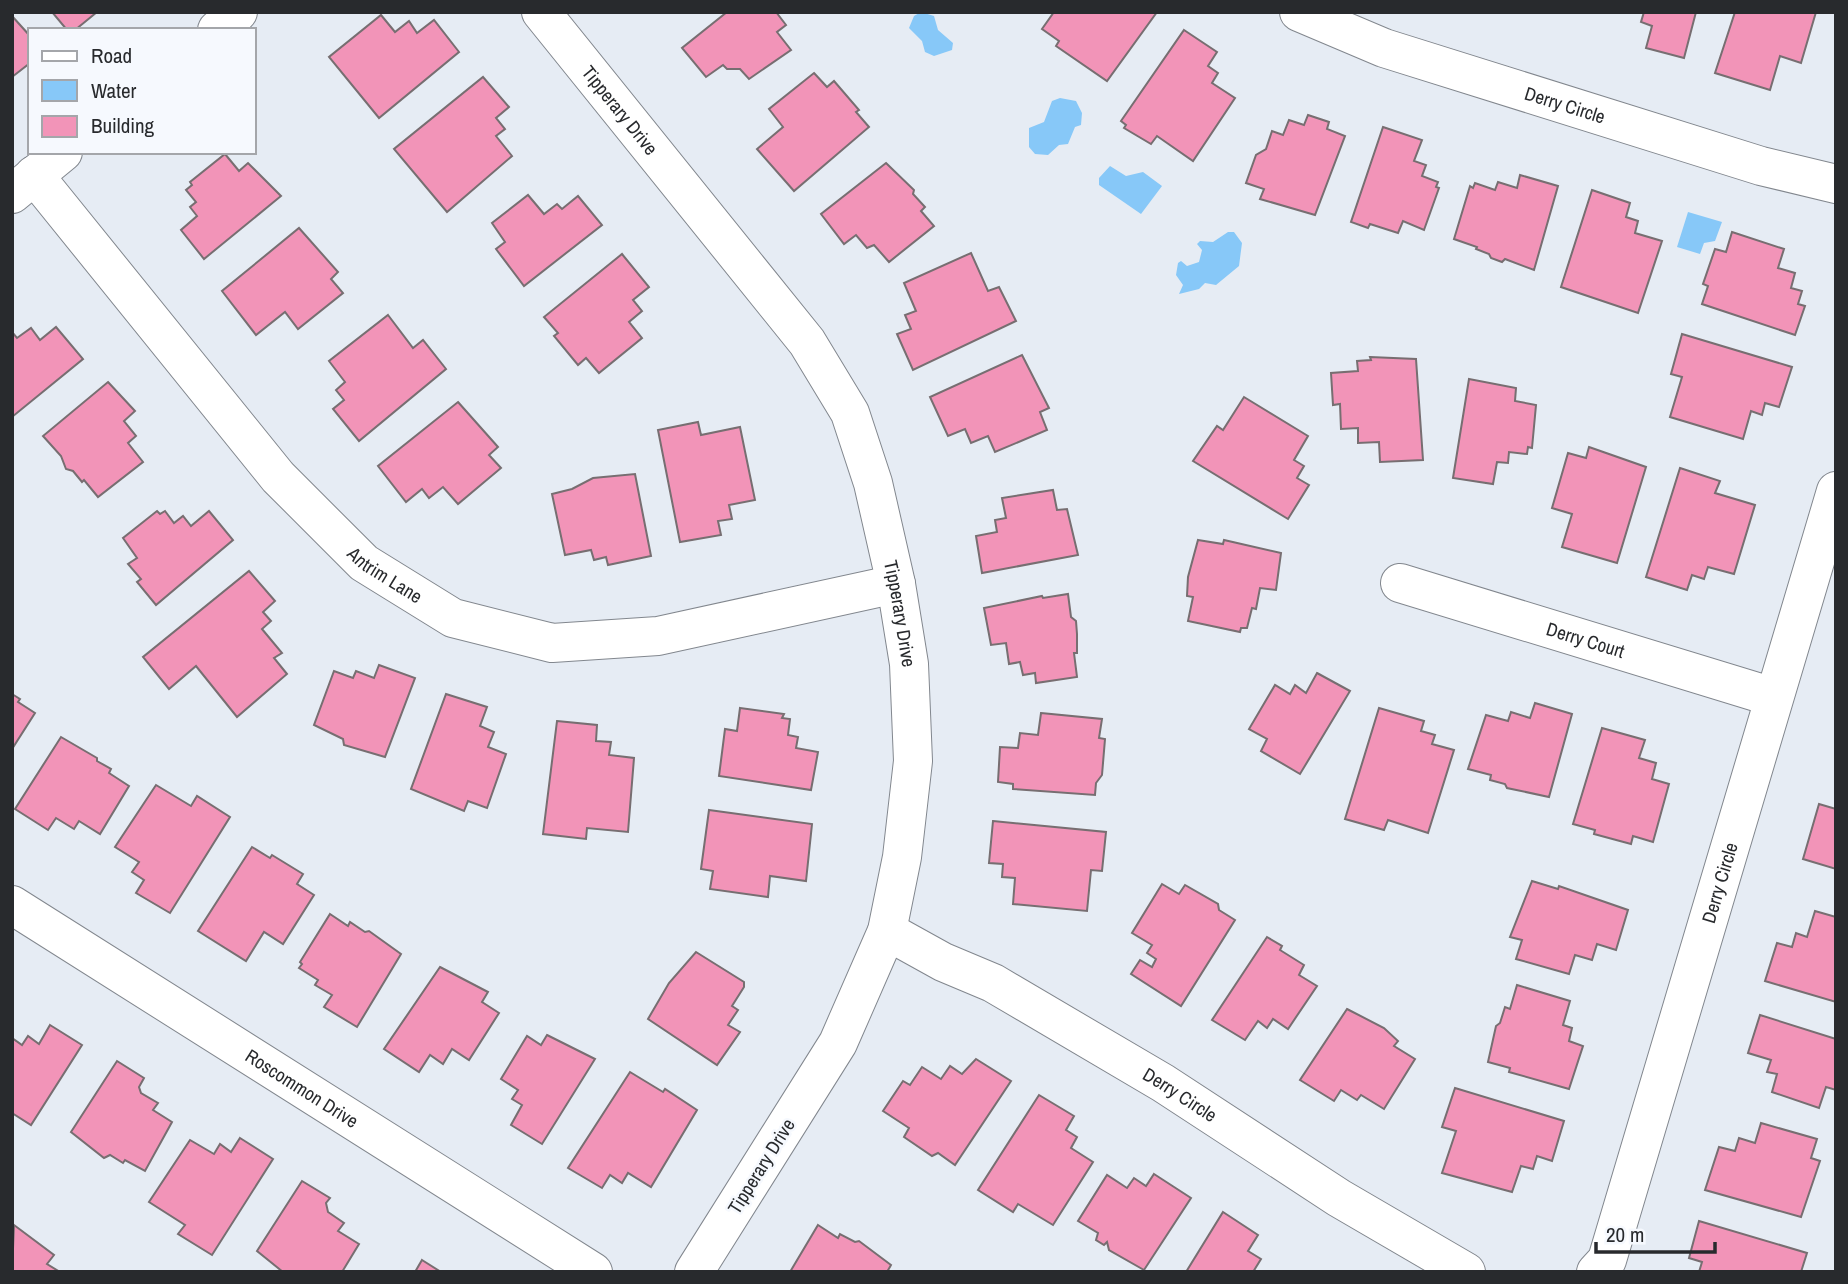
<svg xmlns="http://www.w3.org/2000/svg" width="1848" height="1284" font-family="'Archivo Narrow',sans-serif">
<rect width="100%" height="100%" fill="#e6ecf4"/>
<g fill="#87c8f8">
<path d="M921,12L934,16L938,30L953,43L952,50L934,56L925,52L922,41L909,28L914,16Z"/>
<path d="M1060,98L1076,101L1082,113L1081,125L1075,127L1068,144L1059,145L1048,155L1035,154L1029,147V128L1044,122L1052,101Z"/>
<path d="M1110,166L1126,176L1143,172L1162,186L1141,214L1099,185V178Z"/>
<path d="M1688,212L1722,222L1715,241L1704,243L1700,254L1677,247Z"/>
<path d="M1228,232H1234L1242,243L1239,266L1216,285L1205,283L1199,289L1179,294L1183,285L1176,275L1178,263L1181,261L1187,266L1199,262L1202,250L1197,244L1200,241L1213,242Z"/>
</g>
<g fill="#f294b8" stroke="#776e71" stroke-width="2">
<path d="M52,12H97L75,30H67Z"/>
<path d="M727,12H776L786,25L777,32L791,50L749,79L740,69H727L723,65L706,77L682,48Z"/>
<path d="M1054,12H1157L1107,81L1056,46L1059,41L1042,29Z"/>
<path d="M1644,12H1696L1684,58L1646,48L1652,26L1641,22Z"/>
<path d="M1735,12H1816L1801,63L1780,56L1770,90L1715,73Z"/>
<path d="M381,15L395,32L409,21L417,33L434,20L459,52L379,118L329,57Z"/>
<path d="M12,16L30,36V63L12,77Z"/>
<path d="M1184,30L1217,52L1208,66L1218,73L1212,83L1235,98L1193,161L1157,136L1151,144L1124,128L1126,125L1121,121Z"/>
<path d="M814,73L827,87L834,81L859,110L856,112L869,127L794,191L757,149L783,127L769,109Z"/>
<path d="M483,77L509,107L496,118L505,129L496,136L512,156L447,212L394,149Z"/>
<path d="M1308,115L1329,122L1327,129L1345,136L1315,215L1260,199L1264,189L1246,183L1256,155L1266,149L1272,131L1283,135L1289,120L1304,125Z"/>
<path d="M1383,127L1422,140L1414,161L1426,165L1422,176L1438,182L1436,187L1439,188L1424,230L1403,221L1398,233L1370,224L1368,228L1351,222Z"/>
<path d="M225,154L239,171L248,163L281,196L204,259L181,230L197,216L190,207L196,202L186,190L192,185L190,182Z"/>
<path d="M886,163L914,190L913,194L925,207L921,211L934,226L889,262L874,245L867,248L856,235L844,244L821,214Z"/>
<path d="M1520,175L1558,186L1534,270L1505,259L1502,262L1491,258L1489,254L1476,249L1477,247L1454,239L1470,186L1473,188L1475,183L1495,190L1498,182L1517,188Z"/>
<path d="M1592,190L1630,203L1626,217L1638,221L1635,233L1662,241L1638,313L1561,287Z"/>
<path d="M528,195L544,214L557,204L562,209L578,196L602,225L524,286L496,249L505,242L492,223Z"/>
<path d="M299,228L338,272L331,279L343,293L298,329L285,312L256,335L222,291Z"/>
<path d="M1732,232L1784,249L1778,268L1795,273L1791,288L1802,291L1798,304L1805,306L1795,335L1702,304L1708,286L1703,284L1715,249L1726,252Z"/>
<path d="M971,253L988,291L999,287L1016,321L913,370L897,334L911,329L905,315L916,311L904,283Z"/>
<path d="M622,254L649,287L633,300L642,311L629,322L642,338L599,373L586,358L578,365L554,336L558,333L544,317Z"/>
<path d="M388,315L413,348L423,340L446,369L359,441L333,409L344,400L336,390L345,382L329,361Z"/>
<path d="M56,327L83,359L12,417V332L17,338L31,328L40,340Z"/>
<path d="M1682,334L1792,367L1779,407L1765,403L1762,415L1751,411L1743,439L1670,417L1682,377L1671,374Z"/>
<path d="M1022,355L1049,408L1040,412L1047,430L995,452L988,436L971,443L965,429L948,436L930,397Z"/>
<path d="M1370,357L1416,359L1423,460L1380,462L1379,442L1358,443V428L1341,429L1340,404L1333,405L1331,373L1358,371L1357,361L1371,360Z"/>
<path d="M1469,379L1516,388L1515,401L1536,405L1532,448L1528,447L1527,454L1509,452L1508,463L1497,462L1493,484L1453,478Z"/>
<path d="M108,382L135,411L124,421L136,436L128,443L143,462L98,497L84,480L82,482L73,471L66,469L61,456L43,436Z"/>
<path d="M1244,397L1308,436L1294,460L1304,466L1297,478L1309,485L1288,519L1193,461L1217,426L1223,430Z"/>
<path d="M458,402L498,447L489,455L501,468L458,504L443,487L429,498L422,489L406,502L378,466Z"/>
<path d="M698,422L701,435L740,427L755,500L729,505L732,519L718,521L721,535L680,542L658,430Z"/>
<path d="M1589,447L1646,467L1617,563L1562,547L1572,514L1552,508L1568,453L1586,458Z"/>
<path d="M1680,468L1720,481L1715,493L1755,505L1734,574L1708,567L1704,579L1692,575L1687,590L1646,577Z"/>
<path d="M635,474L651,556L608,565L606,557L594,560L591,550L565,555L552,494L572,489L593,478Z"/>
<path d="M1053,490L1057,510L1067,509L1078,555L982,573L976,536L997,532L995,520L1006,518L1002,498Z"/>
<path d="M157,511L160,514L165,511L174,523L183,516L191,526L209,511L233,540L156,605L137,582L141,579L128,564L137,558L123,538Z"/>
<path d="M1198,540L1223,544L1224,540L1281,553L1276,590L1260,588L1256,609L1252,608L1247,628H1241L1240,632L1188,621L1193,597L1187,596L1188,577Z"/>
<path d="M249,571L275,601L263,612L271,621L262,629L282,653L274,658L287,674L237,717L196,666L169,689L143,657Z"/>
<path d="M1068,594L1071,617L1076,621L1077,634V653H1074L1077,677L1036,683L1035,673L1023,675L1020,662L1009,664L1006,643L991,645L984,608L1042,596L1043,598Z"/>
<path d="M379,665L415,678L385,757L344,745L343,739L314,725L334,671L353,678L356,671L374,678Z"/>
<path d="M1317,673L1350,691L1300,774L1261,751L1267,739L1249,729L1275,685L1290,694L1295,685L1306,693Z"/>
<path d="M12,694L20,699L18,702L35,713L12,749Z"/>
<path d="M446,694L487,707L480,726L494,732L488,747L506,754L487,808L468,801L464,811L411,789Z"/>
<path d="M1535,703L1572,714L1549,797L1507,788L1505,784L1490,780L1491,775L1468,769L1486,715L1508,721L1511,712L1530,718Z"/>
<path d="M740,708L784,714L782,718L790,719L788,735L798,737L796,748L818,752L811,790L719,776L725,729L737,731Z"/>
<path d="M1379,708L1424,721L1421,731L1435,735L1432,744L1454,750L1428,833L1388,820L1384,830L1345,819Z"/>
<path d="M1041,713L1102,719L1099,738L1105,739L1102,775L1096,783L1095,795L1013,789V784L998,782L1000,747L1018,748L1020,733L1038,735Z"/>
<path d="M557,721L597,725L596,741L611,742L609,755L634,758L628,832L587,828L586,839L543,834Z"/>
<path d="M1602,728L1645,740L1639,758L1656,763L1652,779L1669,784L1653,842L1633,836L1631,844L1594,834L1595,830L1573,824Z"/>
<path d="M61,737L97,758V761L111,769L109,773L129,786L100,834L79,821L74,829L56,818L48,830L15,809Z"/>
<path d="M156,785L191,806L197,796L230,817L170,913L136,893L144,880L132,872L139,862L115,847Z"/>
<path d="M1819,804L1836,809V869L1803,859Z"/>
<path d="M709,810L812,824L806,881L770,876L768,897L710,889L713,871L701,869Z"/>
<path d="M993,821L1106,832L1102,871L1091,870L1087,911L1013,904L1015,878L1002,877L1003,864L989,863Z"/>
<path d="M252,847L270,858L272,855L303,874L297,884L314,895L283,944L264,932L246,961L198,931Z"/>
<path d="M1532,881L1558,889L1559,886L1628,910L1616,950L1597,944L1592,960L1575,955L1569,974L1516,959L1522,940L1510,937Z"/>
<path d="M1162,884L1179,894L1185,885L1218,904L1219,910L1235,920L1181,1006L1131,974L1140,960L1152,967L1156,959L1147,953L1152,945L1132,933Z"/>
<path d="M1815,911L1836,917V1002L1765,981L1777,943L1792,947L1796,933L1807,937Z"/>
<path d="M330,914L348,926L350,922L365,932L369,931L401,954L357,1027L324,1007L332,995L315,985L318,980L299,968L302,964L300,962Z"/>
<path d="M1267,937L1282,946L1280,950L1304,965L1299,975L1317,986L1288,1029L1273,1019L1267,1028L1258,1021L1245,1040L1212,1020Z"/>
<path d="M696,952L744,982V987L732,1006L738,1010L728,1025L740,1032L717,1065L648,1019L669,983Z"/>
<path d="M440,967L488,992L482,1002L499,1013L469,1060L452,1049L443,1064L430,1055L419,1072L384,1049Z"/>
<path d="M1517,985L1570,1001L1563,1025L1572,1028L1569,1041L1583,1046L1569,1089L1509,1072L1510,1068L1488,1062L1496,1026L1500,1023L1505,1007L1510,1009Z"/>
<path d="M1347,1009L1384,1028L1398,1041L1394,1046L1415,1059L1384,1109L1361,1095L1357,1100L1341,1090L1334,1101L1300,1080Z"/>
<path d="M1760,1015L1836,1039V1090L1826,1087L1819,1108L1772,1092L1777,1074L1767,1072L1771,1060L1748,1053Z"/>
<path d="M50,1025L82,1045L31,1125L12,1113V1038L22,1045L28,1036L39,1044Z"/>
<path d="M547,1035L595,1059L542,1144L511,1125L522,1105L512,1099L518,1090L501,1079L527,1036L541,1045Z"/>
<path d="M976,1059L1011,1081L955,1165L938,1153L932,1156L904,1137L909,1128L883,1111L903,1081L910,1085L922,1067L941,1079L950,1066L962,1074Z"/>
<path d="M117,1061L144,1078L139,1087L141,1093L158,1103L153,1110L172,1122L145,1171L125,1160L123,1163L110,1155L104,1158L71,1132Z"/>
<path d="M630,1072L663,1092L665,1089L697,1110L651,1187L628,1173L622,1183L610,1175L602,1188L568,1168Z"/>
<path d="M1455,1088L1564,1121L1552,1161L1537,1156L1533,1169L1521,1166L1512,1192L1442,1173L1456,1131L1442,1127Z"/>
<path d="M1039,1095L1074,1116L1066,1130L1077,1137L1071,1148L1093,1162L1053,1225L1018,1204L1013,1212L978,1190Z"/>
<path d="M1761,1123L1817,1139L1811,1158L1820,1161L1801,1217L1705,1190L1719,1147L1735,1151L1739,1138L1755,1143Z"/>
<path d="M240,1138L273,1159L212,1255L178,1234L185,1225L149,1202L190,1140L214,1154L220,1144L231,1152Z"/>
<path d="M1154,1174L1191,1198L1144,1270L1109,1250L1107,1242L1104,1245L1096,1240L1098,1233L1078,1221L1107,1175L1127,1188L1134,1178L1146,1186Z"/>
<path d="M302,1181L330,1198L326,1203L328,1212L344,1223L338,1231L359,1244L342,1272H283L257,1251Z"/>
<path d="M1223,1212L1258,1235L1248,1251L1261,1259L1253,1272H1186Z"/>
<path d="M1699,1221L1807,1253L1801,1272H1699L1702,1262L1689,1258Z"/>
<path d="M14,1225L54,1255L47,1264L60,1272H12Z"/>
<path d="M818,1225L838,1238L840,1234L855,1242L859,1241L891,1265L887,1272H790Z"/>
<path d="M422,1260L441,1272H415Z"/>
</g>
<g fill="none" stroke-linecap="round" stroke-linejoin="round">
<defs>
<g id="minor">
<path id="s1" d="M541,12L807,342L850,413L873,483L896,584L909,664L913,761L902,857L887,931L838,1043L694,1272"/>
<path id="s2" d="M1299,12L1384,48L1761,166L1836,184"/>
<path d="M217,30L238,12"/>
<path id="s3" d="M34,175L278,477L364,563L453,618L552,643L658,636L896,584"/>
<path d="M12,194L63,152"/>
<path id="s4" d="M1400,583L1773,697"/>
<path id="s5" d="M12,905L593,1272"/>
<path id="s6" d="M887,931L943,962L993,983L1163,1083L1339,1198L1466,1272"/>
<path id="s7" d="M1596,1272L1607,1260L1836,491"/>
</g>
</defs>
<use href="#minor" stroke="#82878e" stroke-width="40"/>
<use href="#minor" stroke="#fff" stroke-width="38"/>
</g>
<g text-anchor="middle" stroke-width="5" stroke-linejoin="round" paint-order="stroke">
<g font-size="19" fill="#282a2d" stroke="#f6f9fe">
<text dy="7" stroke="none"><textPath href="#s2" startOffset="282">Derry Circle</textPath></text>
<text dy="7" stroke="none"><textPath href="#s1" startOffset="126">Tipperary Drive</textPath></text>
<text dy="7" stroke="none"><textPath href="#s3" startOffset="534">Antrim Lane</textPath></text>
<text dy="7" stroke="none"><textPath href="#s1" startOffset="714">Tipperary Drive</textPath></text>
<text dy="7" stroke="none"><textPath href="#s4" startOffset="194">Derry Court</textPath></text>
<text dy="7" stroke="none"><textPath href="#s7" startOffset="410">Derry Circle</textPath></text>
<text dy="7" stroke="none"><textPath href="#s5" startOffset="343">Roscommon Drive</textPath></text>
<text dy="7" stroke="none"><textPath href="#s6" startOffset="336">Derry Circle</textPath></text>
<text transform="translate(761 1166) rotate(-58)" y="7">Tipperary Drive</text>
</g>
</g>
<rect width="1848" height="1284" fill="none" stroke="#282a2d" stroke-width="28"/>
<rect x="28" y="28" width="228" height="126" fill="#f6f9fe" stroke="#a4a6aa" stroke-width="2"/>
<rect x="42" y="51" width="35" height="10" fill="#ffffff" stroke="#a4a6aa" stroke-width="2"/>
<text x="91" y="63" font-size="21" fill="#282a2d">Road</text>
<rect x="42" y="80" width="35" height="21" fill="#87c8f8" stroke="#a4a6aa" stroke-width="2"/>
<text x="91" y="98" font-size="21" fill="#282a2d">Water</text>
<rect x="42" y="116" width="35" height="21" fill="#f294b8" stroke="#a4a6aa" stroke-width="2"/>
<text x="91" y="133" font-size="21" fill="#282a2d">Building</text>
<path d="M1596 1242v10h119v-10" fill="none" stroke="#282a2d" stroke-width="3.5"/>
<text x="1606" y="1242" font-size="21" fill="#282a2d" stroke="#f6f9fe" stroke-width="5" paint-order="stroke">20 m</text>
</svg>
